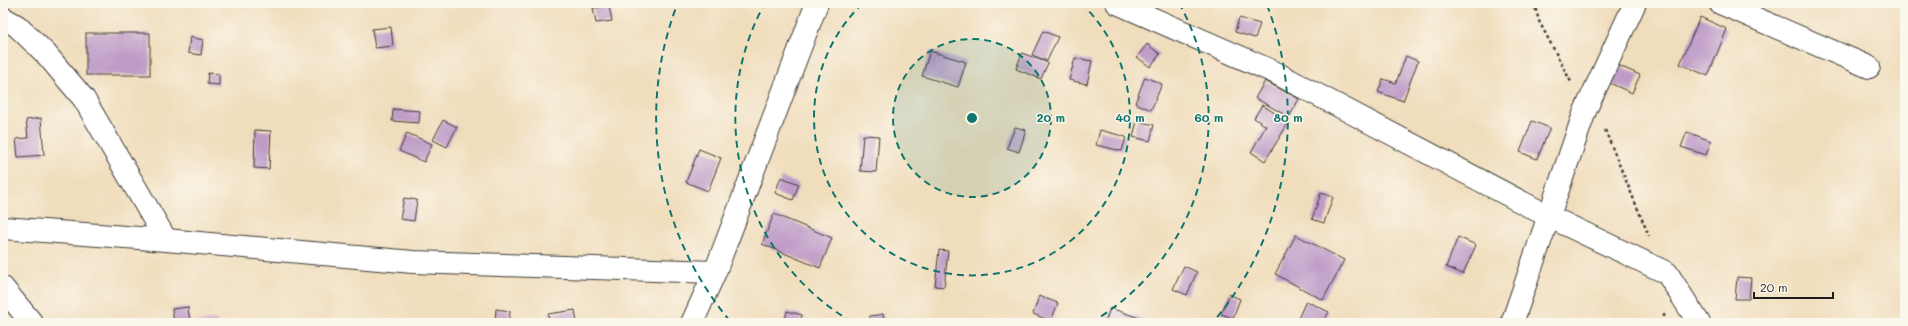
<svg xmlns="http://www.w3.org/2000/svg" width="1908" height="326" font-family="Mali,sans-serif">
<rect width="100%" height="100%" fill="#fbf7ec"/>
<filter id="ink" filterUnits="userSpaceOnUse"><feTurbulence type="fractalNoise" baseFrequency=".025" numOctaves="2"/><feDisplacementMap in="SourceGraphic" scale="8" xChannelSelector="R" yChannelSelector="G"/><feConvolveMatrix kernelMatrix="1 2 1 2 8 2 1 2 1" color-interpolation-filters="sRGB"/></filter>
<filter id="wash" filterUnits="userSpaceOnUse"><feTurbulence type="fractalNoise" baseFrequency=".012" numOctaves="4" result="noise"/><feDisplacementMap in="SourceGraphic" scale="16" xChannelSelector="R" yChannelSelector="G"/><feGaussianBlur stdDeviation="0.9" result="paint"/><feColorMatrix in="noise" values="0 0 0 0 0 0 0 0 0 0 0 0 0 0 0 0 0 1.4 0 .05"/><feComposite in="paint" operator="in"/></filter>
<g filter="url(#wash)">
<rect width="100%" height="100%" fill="#f0ddbc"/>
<g id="blocks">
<g fill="#bf9cc8">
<path d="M609,6L612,21L596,23L593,8Z"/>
<path d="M1700,17L1727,29L1708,76L1680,64Z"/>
<path d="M1239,18L1260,24L1255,38L1235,32Z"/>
<path d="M391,27L393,46L375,48L372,29Z"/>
<path d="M1043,31L1058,37L1047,61L1032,55Z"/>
<rect x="86" y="33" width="64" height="42"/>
<path d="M190,37L203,40L201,55L188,53Z"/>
<path d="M1147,44L1160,54L1150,67L1137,57Z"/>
<path d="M930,51L966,62L958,87L922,76Z"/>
<path d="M1022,53L1048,63L1041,79L1016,69Z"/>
<path d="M1406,56L1418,61L1403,101L1378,92L1383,79L1396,83Z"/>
<path d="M1075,58L1092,61L1087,84L1069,80Z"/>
<path d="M1613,63L1640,75L1632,93L1605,81Z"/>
<path d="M208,73L219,74V85L207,84Z"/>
<path d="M1145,77L1162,84L1151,110L1135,103Z"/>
<path d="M1265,81L1299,99L1289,117L1255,98Z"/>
<path d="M1262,105L1289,122L1265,161L1251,152L1266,126L1254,118Z"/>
<path d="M393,109L420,111L419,123L392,121Z"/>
<path d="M41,118L44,155L18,157L16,139L28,138L26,120Z"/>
<path d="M443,120L457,127L447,147L433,140Z"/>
<path d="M1137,121L1154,125L1150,141L1133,137Z"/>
<path d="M1532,121L1550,128L1537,159L1520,152Z"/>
<path d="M1015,127L1026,130L1019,152L1007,148Z"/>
<path d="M255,130L271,131L269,169L254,168Z"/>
<path d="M1100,130L1126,137L1122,151L1096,145Z"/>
<path d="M1687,132L1711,141L1706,155L1681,147Z"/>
<path d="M407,133L432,144L424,162L399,151Z"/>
<path d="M863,135L879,136L876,172L860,171Z"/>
<path d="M699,149L721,158L708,191L686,182Z"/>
<path d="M781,177L799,184L793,200L775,193Z"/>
<path d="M1321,193L1333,197L1324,223L1312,219Z"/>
<path d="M404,198L417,200L414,221L400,219Z"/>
<path d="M774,214L832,238L820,268L762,244Z"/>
<path d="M1296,235L1344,260L1323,300L1275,274Z"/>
<path d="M1458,237L1476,245L1463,274L1446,267Z"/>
<path d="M939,250L948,251L944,287L935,286Z"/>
<path d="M1184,266L1197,272L1187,295L1173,289Z"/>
<path d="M1737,277L1751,278L1749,299H1735Z"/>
<path d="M1229,294L1240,299L1233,318L1221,314Z"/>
<path d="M1039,296L1058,303L1051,321L1033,314Z"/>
<path d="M1306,301L1329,312L1323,323H1296Z"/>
<path d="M188,307L190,323H174L172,309Z"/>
<path d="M1110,308L1154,323H1105Z"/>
<path d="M496,309L510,311L509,323H495Z"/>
<path d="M575,310L577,323H549L548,314Z"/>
<path d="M787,311L802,315L800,323H784Z"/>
<path d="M883,314L884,323H870V316Z"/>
<path d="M217,320L218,323H197V322Z"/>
</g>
</g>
</g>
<g filter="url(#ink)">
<use href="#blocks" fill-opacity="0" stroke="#3c3934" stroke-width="1"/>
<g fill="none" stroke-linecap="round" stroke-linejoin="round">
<defs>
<g id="minor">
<path d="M1117,3L1274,72L1548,216L1667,273L1699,323"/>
<path d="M1720,3L1869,67"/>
<path d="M3,18L17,26L46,54L84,99L166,240L3,228"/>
<path d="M166,240L413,262L715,272L692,323"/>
<path d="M715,272L817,3"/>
<path d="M3,288L32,323"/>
<path d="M1512,323L1585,111L1635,3"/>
</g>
</defs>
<use href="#minor" stroke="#3c3934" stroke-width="24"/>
<g stroke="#3c3934" stroke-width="2.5" stroke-dasharray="3 3" stroke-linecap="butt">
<path d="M1534,3L1539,21L1571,82"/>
<path d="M1605,130L1649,236"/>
<path d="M1664,323V314"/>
</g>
<use href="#minor" stroke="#fff" stroke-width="22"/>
</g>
</g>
<circle cx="972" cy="118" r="79" fill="#0f766e" fill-opacity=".12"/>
<g fill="none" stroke="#0f766e" stroke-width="2" stroke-dasharray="7 5">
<circle cx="972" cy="118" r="79"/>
<path d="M1081 3A158 158 0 1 1 863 3"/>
<path d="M852 322A237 237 0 0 1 765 3M1179 3A237 237 0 0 1 1092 322"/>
<path d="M730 321A316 316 0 0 1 677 5M1267 5A316 316 0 0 1 1214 321"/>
</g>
<circle cx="972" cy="118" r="6" fill="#0f766e" stroke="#fbf7ec" stroke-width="2"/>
<g font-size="12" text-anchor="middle" font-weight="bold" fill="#0f766e" stroke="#fbf7ec" stroke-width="3" stroke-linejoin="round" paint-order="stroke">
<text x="1051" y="122">20 m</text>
<text x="1130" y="122">40 m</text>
<text x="1209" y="122">60 m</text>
<text x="1288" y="122">80 m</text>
</g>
<rect width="1908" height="326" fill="none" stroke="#fbf7ec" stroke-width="16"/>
<path d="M1754 292v6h79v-6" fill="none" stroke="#1c1c1c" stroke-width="2"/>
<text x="1760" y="292" font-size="12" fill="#1c1c1c" stroke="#fbf7ec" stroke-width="3" paint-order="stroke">20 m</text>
</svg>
